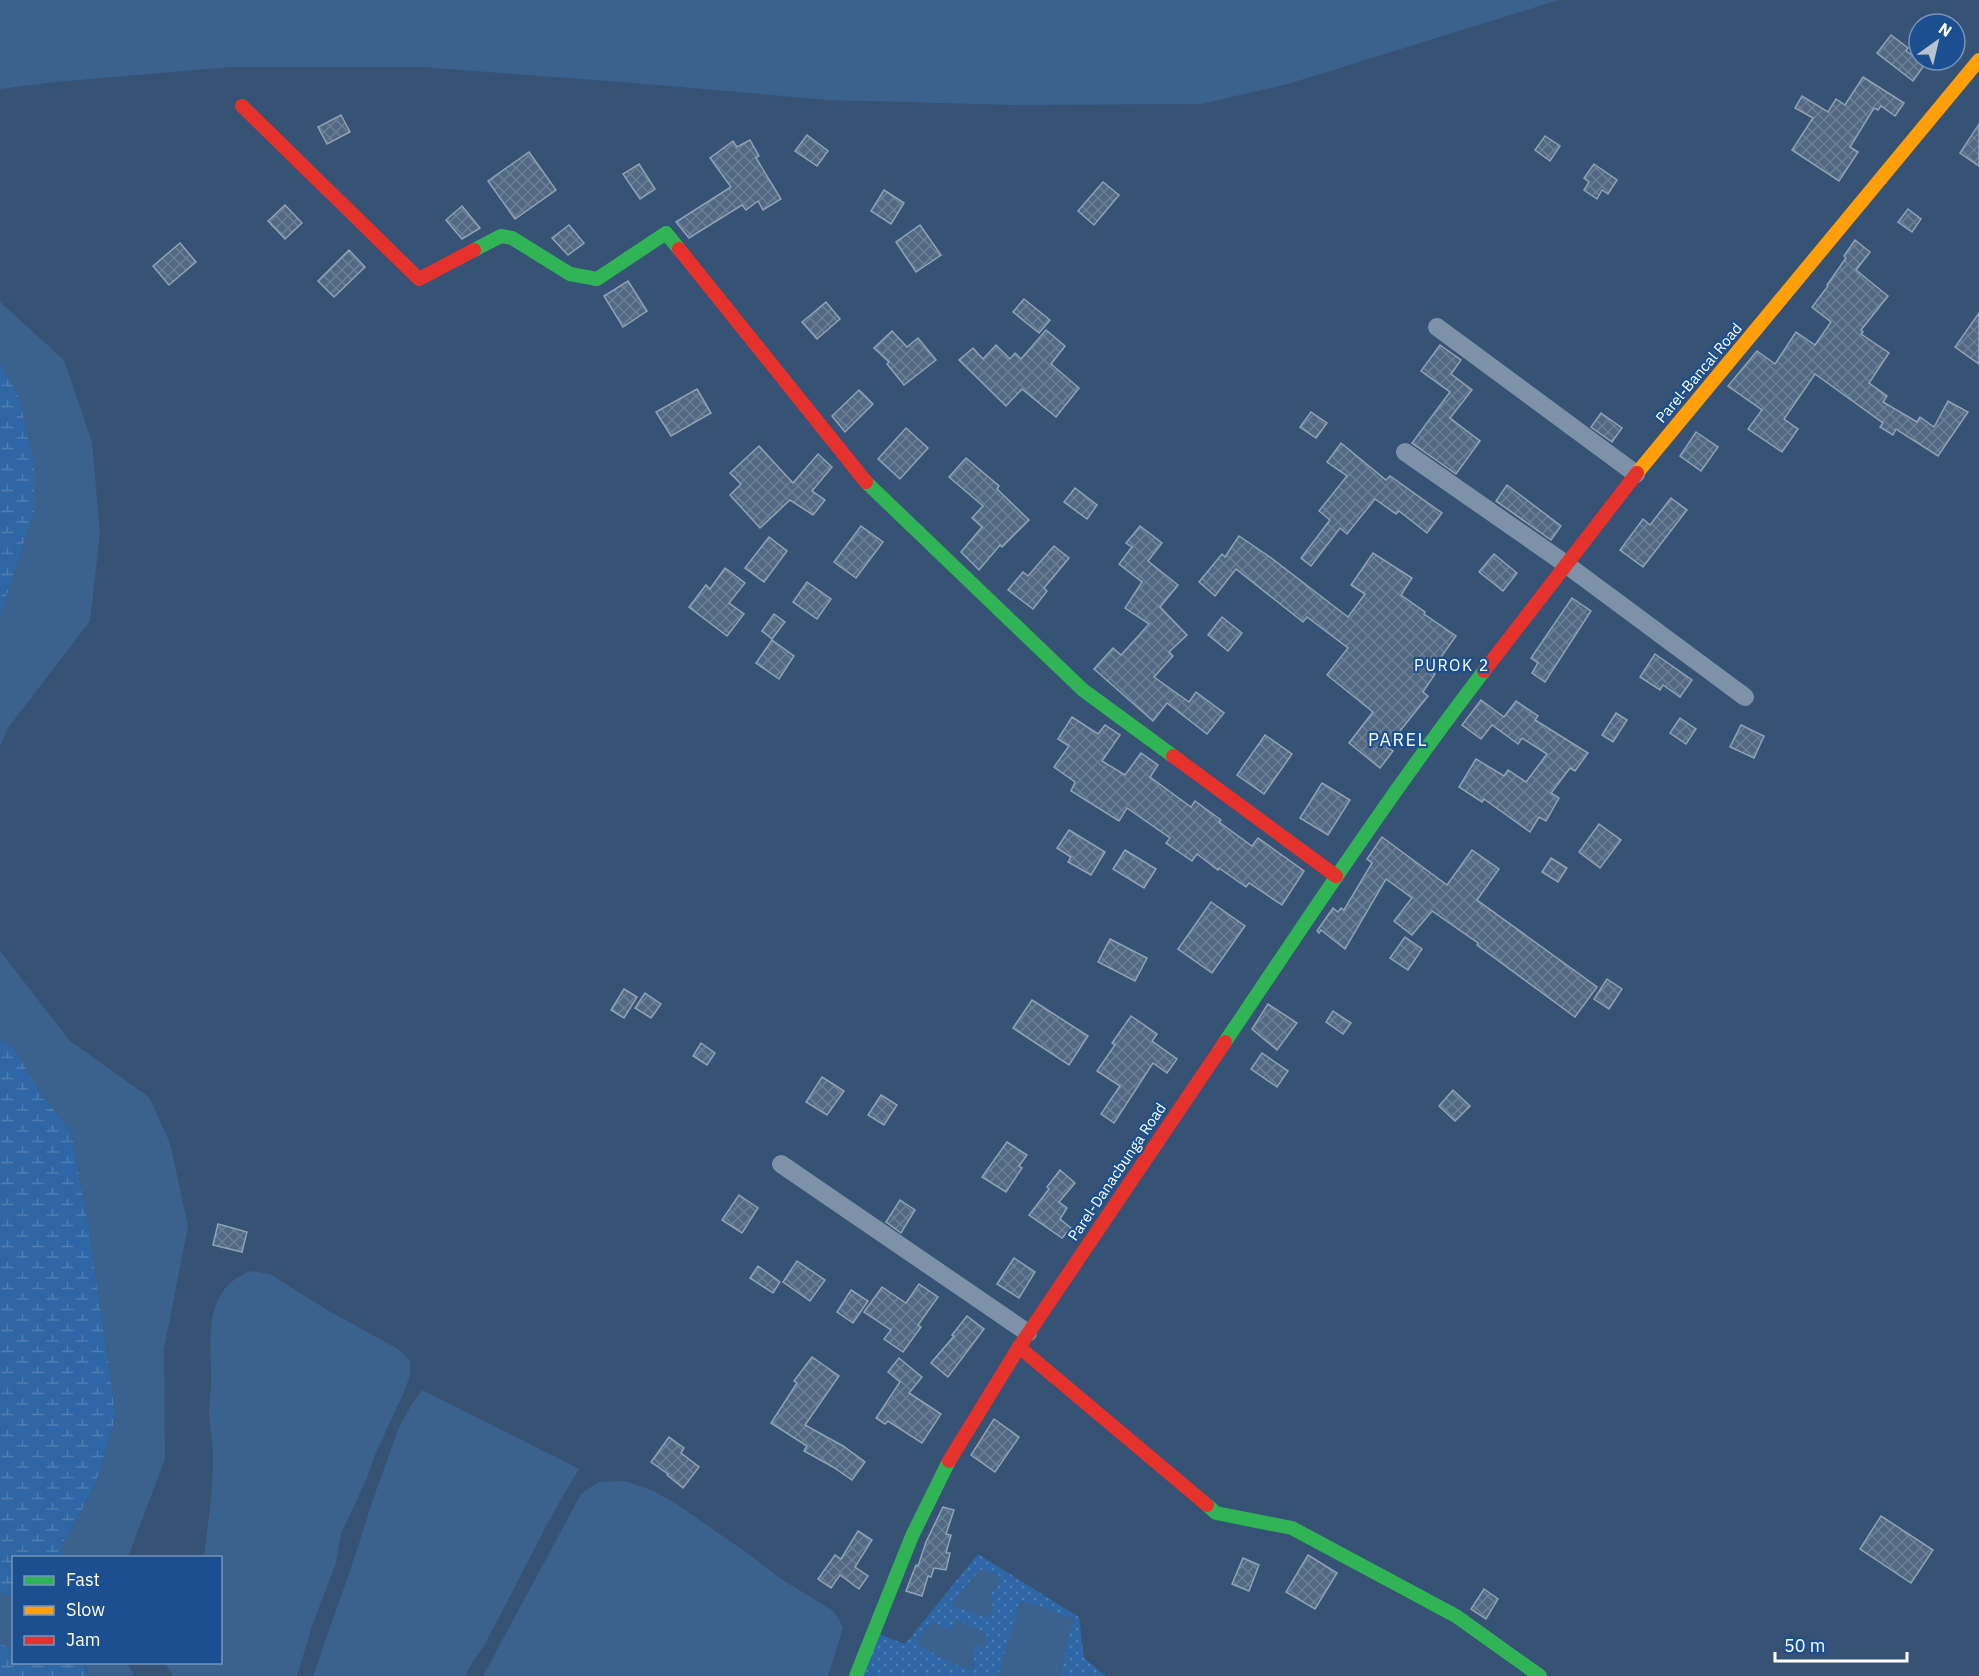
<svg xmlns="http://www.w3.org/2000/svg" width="1979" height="1676" font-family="'IBM Plex Sans',sans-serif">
<defs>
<pattern id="green-dots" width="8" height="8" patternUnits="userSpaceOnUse" patternTransform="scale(1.5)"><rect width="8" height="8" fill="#2f66a5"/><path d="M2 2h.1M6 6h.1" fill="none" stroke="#4e7db2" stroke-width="1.8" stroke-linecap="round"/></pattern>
<pattern id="wetland-marsh" width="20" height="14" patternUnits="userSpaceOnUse" patternTransform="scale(1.5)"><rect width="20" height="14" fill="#2f66a5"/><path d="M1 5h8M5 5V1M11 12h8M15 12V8" fill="none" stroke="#4e7db2"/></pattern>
<pattern id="building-cross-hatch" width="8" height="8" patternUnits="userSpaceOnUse" patternTransform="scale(1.5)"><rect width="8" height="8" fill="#526984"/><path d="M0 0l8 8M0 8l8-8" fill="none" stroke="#6c8096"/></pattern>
</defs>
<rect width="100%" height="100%" fill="#365274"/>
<path fill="url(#green-dots)" d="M978,1554L1079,1617L1084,1658L1106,1676H856L874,1632L905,1644Z"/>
<g fill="url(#wetland-marsh)">
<path d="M0,363L18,394L34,460V512L0,617Z"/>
<path d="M0,1039L13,1047L42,1095L71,1131L89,1228L116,1416L95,1486L62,1545L61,1557L14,1558L13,1598L0,1593Z"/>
<path d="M0,1644L13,1648L14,1662L83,1663L88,1676H0Z"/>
</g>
<g fill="#3b618d">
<path d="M0,0H1559L1288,84L1201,104L1013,105L828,100L647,84L422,67H230L56,82L0,89Z"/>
<path d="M0,302L64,360L92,442L100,533L90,621L8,728L0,746V617L34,512V460L18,394L0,363Z"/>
<path d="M0,951L70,1041L149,1097L170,1143L188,1226L164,1349L165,1459L128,1557H61L62,1545L95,1486L116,1416L89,1228L71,1131L42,1095L13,1047L0,1039Z"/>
<path d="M250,1271L270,1274L329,1311L398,1349L410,1361V1376L403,1394L374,1457L367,1478L341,1534L336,1563L312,1626L297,1676H173L165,1663L220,1662V1558L204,1557C208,1524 213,1490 213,1456C213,1443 210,1429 209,1415C209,1401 212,1387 211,1374C210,1333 205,1289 250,1271Z"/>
<path d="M422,1390L579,1469C545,1524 518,1583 487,1640C480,1653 471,1663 465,1676H313L355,1556L372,1502L398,1430L410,1407Z"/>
<path d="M625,1481L654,1491L678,1505L750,1555L778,1577L832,1610L839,1619L843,1628L828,1676H483L581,1494L598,1482Z"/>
<path d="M979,1569L999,1575V1584C991,1592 988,1598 994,1608L989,1615L984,1617L951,1605C959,1592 971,1583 979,1569Z"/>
<path d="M0,1593L13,1598V1648L0,1644Z"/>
<path d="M1020,1601L1036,1606L1048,1608L1056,1613L1073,1618L1074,1622L1071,1626L1061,1676H998Z"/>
<path d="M957,1620L986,1633C988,1638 989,1643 984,1648L980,1644C968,1650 977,1659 973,1669C963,1671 927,1650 917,1643L925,1629L933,1622L946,1629L953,1628Z"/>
<path d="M84,1663H127L134,1676H88Z"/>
</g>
<g fill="url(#building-cross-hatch)" stroke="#92a2b6" stroke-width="1.5">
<path d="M1891,35L1908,48L1906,51L1925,64L1913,81L1877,53Z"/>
<path d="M1863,77L1904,103L1895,116L1881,106L1878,110L1874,108L1850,147L1858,152L1839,181L1792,150L1813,118L1795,108L1802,96L1828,112L1836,99L1845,105Z"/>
<path d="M341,115L350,132L327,144L318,127Z"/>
<path d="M1979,124V166L1960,153Z"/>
<path d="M807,135L828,151L817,166L795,151Z"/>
<path d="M1545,136L1560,146L1550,161L1535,150Z"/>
<path d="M750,140L759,156L756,158L781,199L763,210L758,201L746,210L742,205L689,238L676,222L731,187L710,158L733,141L737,147Z"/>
<path d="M529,152L556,190L515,219L488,181Z"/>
<path d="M639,164L655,189L640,199L623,174Z"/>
<path d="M1594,164L1617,180L1608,194L1602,190L1597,199L1584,190L1589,182L1584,178Z"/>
<path d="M1103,182L1119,195L1094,225L1078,211Z"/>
<path d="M884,190L904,203L891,224L871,211Z"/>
<path d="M285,205L302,223L285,239L268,221Z"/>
<path d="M462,206L480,228L462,239L446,220Z"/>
<path d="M1908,209L1921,219L1912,232L1898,222Z"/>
<path d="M569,225L584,243L568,255L552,238Z"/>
<path d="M920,225L941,255L916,272L896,242Z"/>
<path d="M1855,240L1870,252L1856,270L1888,296L1861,330L1863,332L1861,334L1889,353L1869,383L1887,396L1883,402L1917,422L1920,417L1934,427L1948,401L1968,412L1938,456L1896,429L1893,435L1880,427L1883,423L1815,374L1784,419L1798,429L1782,452L1748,429L1762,410L1728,386L1757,351L1775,364L1796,332L1815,345L1831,322L1812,307L1828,286L1827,285L1846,258L1844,256Z"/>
<path d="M180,243L196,262L169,285L153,266Z"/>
<path d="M349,250L365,267L334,297L318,281Z"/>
<path d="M628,281L647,311L623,327L604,296Z"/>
<path d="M1024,299L1050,320L1039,333L1013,312Z"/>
<path d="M826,302L840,319L817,339L802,322Z"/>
<path d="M1979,313V364L1955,347Z"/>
<path d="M1046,330L1065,346L1051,364L1079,388L1056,417L1022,389L1006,406L959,360L973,348L983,359L996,345L1010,359L1015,353L1021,359Z"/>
<path d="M892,331L907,347L918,338L936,360L904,385L887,364L889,362L874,348Z"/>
<path d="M1440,345L1461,360L1451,374L1472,390L1450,418L1480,441L1456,474L1412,443L1450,392L1421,371Z"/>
<path d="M697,389L711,413L671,436L656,412Z"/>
<path d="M859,390L873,404L845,432L832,416Z"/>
<path d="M1311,412L1327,423L1316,438L1300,427Z"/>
<path d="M1601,413L1622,428L1612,442L1591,427Z"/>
<path d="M906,428L928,448L900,479L878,459Z"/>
<path d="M1696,432L1718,447L1701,471L1680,456Z"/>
<path d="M1341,443L1386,480L1390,476L1442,513L1427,533L1399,511L1396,514L1375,499L1347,534L1340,528L1311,566L1301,558L1330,520L1319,511L1347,476L1327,462Z"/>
<path d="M759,446L793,483L818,454L832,467L812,491L825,500L813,515L790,500L760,528L730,495L741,484L730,473Z"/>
<path d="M966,458L999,486L997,489L1029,520L1002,547L1000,545L979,570L961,552L982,527L972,518L983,506L949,477Z"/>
<path d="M1507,485L1561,526L1551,540L1496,501Z"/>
<path d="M1075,488L1097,505L1087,519L1064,502Z"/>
<path d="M1671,498L1687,510L1643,567L1620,550L1643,519L1650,525Z"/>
<path d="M861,526L883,542L856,578L834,562Z"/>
<path d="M1140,526L1162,543L1148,561L1178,585L1160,607L1187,635L1169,652L1173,656L1154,677L1189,702L1196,692L1224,713L1207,734L1167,703L1153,721L1094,669L1113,648L1121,655L1149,624L1125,608L1142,582L1119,564L1132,547L1126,543Z"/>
<path d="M1239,536L1270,557L1348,617L1365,594L1351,585L1373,553L1412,578L1401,595L1425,612L1424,614L1456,636L1431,671L1435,674L1423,692L1428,696L1387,747L1393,751L1380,768L1349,743L1373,712L1327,675L1348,648L1307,617L1303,622L1236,569L1215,596L1199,582L1222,554L1225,557Z"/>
<path d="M769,537L787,551L764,582L745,568Z"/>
<path d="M1054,546L1069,558L1044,588L1047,591L1033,609L1008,590L1023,572L1028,576Z"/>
<path d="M1494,554L1517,573L1503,591L1479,572Z"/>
<path d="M725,568L745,583L729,603L744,614L727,636L689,607L706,585L710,589Z"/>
<path d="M807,582L831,599L817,619L793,602Z"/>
<path d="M1572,598L1591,611L1545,682L1532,673L1538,663L1531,658Z"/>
<path d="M774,614L785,622L772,639L762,631Z"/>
<path d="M1222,617L1242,633L1228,651L1208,635Z"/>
<path d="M772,640L794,656L779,679L756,663Z"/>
<path d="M1655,654L1692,680L1680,697L1663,685L1660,690L1640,677Z"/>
<path d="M1481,700L1504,717L1516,701L1538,716L1535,720L1588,753L1575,771L1570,768L1551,793L1559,798L1546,821L1539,817L1530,832L1484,799L1482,802L1459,787L1476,759L1504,776L1508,770L1526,782L1547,754L1522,738L1518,744L1492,725L1481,739L1462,725Z"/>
<path d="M1616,713L1627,720L1613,742L1602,735Z"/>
<path d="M1072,717L1098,734L1105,725L1120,735L1102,761L1125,775L1141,753L1158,765L1150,777L1191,807L1195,801L1221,820L1219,822L1252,846L1258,838L1304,871L1282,905L1249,883L1246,887L1219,868L1218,870L1197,854L1192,861L1166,843L1170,838L1127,808L1119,821L1071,791L1075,782L1054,767L1069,746L1058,739Z"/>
<path d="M1680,718L1696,729L1686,744L1670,733Z"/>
<path d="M1741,725L1764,736L1754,758L1730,747Z"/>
<path d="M1265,735L1292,754L1264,794L1237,775Z"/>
<path d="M1322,783L1350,800L1328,835L1300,818Z"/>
<path d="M1599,824L1621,840L1600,868L1579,852Z"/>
<path d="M1069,830L1105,852L1091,875L1068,862L1071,857L1057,848Z"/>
<path d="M1382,837L1447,885L1472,850L1499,869L1477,900L1597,987L1575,1017L1477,945L1478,943L1432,911L1412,935L1394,921L1412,898L1386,879L1345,949L1321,930L1319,933L1317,931L1333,908L1338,912L1341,908L1344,910L1372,863L1367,859Z"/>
<path d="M1125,850L1156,869L1144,888L1113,869Z"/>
<path d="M1551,858L1567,868L1558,882L1542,872Z"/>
<path d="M1211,902L1245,926L1212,973L1178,949Z"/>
<path d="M1405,937L1422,949L1408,970L1390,958Z"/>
<path d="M1110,939L1147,958L1135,981L1098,962Z"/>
<path d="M1607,979L1622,989L1609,1009L1594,999Z"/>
<path d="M624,989L637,997L624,1018L611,1010Z"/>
<path d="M645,993L661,1004L651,1018L635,1008Z"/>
<path d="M1032,1000L1088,1036L1069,1065L1013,1028Z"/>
<path d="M1268,1004L1297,1023L1277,1050L1252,1029Z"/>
<path d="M1333,1011L1351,1023L1343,1034L1326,1022Z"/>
<path d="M1131,1016L1157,1034L1152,1041L1177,1059L1167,1073L1153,1063L1114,1123L1101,1114L1120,1086L1097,1071L1115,1045L1112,1043Z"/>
<path d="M701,1043L715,1053L707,1065L693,1056Z"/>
<path d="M1262,1053L1288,1071L1277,1087L1251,1069Z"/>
<path d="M822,1077L844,1091L827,1115L806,1102Z"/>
<path d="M1453,1090L1470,1106L1455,1121L1439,1106Z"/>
<path d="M881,1095L897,1105L884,1125L868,1115Z"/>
<path d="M1007,1142L1027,1155L1019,1166L1022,1168L1006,1192L982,1177Z"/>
<path d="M1060,1170L1075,1183L1059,1202L1067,1208L1060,1219L1071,1228L1062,1238L1029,1215L1049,1189L1047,1187Z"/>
<path d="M739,1195L758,1208L742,1233L722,1220Z"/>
<path d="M900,1200L915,1210L901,1233L886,1222Z"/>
<path d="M218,1224L247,1232L242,1252L213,1245Z"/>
<path d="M1014,1258L1035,1272L1019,1298L997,1284Z"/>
<path d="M797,1261L825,1280L810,1301L783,1282Z"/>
<path d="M758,1266L780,1282L773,1293L750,1278Z"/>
<path d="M919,1284L938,1297L918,1325L921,1327L903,1352L884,1339L891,1330L864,1312L882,1287L906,1303Z"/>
<path d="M851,1290L868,1301L853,1323L837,1312Z"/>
<path d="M967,1316L984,1329L948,1377L931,1363L954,1336L952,1335Z"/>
<path d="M812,1357L839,1376L805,1425L843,1446L865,1462L852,1480L833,1467L804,1451L807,1446L771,1423L797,1383L794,1381Z"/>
<path d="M899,1358L922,1377L909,1393L941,1414L922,1443L888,1421L885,1424L876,1418L900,1382L888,1372Z"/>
<path d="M994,1419L1019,1437L995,1472L971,1455Z"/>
<path d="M669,1437L684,1448L681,1453L699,1467L683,1488L667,1475L668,1474L651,1462Z"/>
<path d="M943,1507L954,1510L946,1534L951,1535L946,1553H950L946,1570L934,1568L931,1577L928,1576L922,1596L906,1591L916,1565L918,1566L926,1542Z"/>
<path d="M1881,1516L1933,1550L1911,1583L1860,1549Z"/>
<path d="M858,1531L872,1540L855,1567L868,1576L859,1589L840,1575L831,1588L818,1579L835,1555L841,1559Z"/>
<path d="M1308,1555L1337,1573L1315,1609L1286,1592Z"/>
<path d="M1243,1558L1259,1565L1249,1591L1232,1584Z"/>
<path d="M1484,1589L1498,1599L1486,1619L1471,1609Z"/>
</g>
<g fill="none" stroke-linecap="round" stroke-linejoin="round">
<g stroke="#7d92a8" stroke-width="18">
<path d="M1437,327L1636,474"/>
<path d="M1405,452L1567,565L1745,697"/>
<path d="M781,1164L1028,1333"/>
</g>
<g stroke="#30b455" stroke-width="14">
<path d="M474,250L501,236L512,238L570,274L597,279L666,233L679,249"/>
<path d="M866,482L1083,690L1173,756"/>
<path d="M1225,1042C1309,917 1392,791 1484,671"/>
<path d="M1207,1505L1216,1513L1292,1528L1456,1616L1540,1676"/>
<path d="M856,1676L912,1536L949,1461"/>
</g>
<path stroke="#ff9f0a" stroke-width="14" d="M1637,473L1979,60"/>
<g stroke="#e5322d" stroke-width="14">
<path d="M242,106L419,279L474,250"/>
<path d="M679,249L866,482"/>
<path d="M1484,671L1637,473"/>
<path d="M1173,756L1336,876"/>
<path d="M1019,1347L1207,1505"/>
<path d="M949,1461L1019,1347L1225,1042"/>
</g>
</g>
<g text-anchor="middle" stroke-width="4.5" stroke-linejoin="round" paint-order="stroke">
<g font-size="15" fill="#fff" stroke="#1b4f8f">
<text transform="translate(1699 373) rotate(-50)" y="5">Parel-Bancal Road</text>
<text transform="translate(1117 1172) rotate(-56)" y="5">Parel-Danacbunga Road</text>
</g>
<g font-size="16" letter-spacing="1.5" fill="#fff" stroke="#1b4f8f">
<text x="1452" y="671">PUROK 2</text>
</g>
<g font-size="18" letter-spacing="1.5" fill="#fff" stroke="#1b4f8f">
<text x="1398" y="746">PAREL</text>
</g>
</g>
<rect x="12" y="1556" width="210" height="108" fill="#1b4f8f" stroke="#7695bc" stroke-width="1.5"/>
<rect x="24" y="1576" width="30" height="9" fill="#30b455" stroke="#7695bc" stroke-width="1.5"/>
<text x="66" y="1586" font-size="18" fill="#ffffff">Fast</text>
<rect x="24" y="1606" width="30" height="9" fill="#ff9f0a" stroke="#7695bc" stroke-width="1.5"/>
<text x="66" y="1616" font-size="18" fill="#ffffff">Slow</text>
<rect x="24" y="1636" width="30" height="9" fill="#e5322d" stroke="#7695bc" stroke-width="1.5"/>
<text x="66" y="1646" font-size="18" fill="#ffffff">Jam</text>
<g transform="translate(1937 42) rotate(34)"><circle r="28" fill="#1b4f8f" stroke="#7695bc" stroke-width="1.5"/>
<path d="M0-4.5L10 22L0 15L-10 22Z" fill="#b9c2ce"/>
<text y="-9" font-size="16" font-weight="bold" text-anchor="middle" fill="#ffffff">N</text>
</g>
<path d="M1775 1652v9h132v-9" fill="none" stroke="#ffffff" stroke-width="3"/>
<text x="1784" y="1652" font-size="18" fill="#ffffff" stroke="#1b4f8f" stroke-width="4.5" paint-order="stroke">50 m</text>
</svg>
